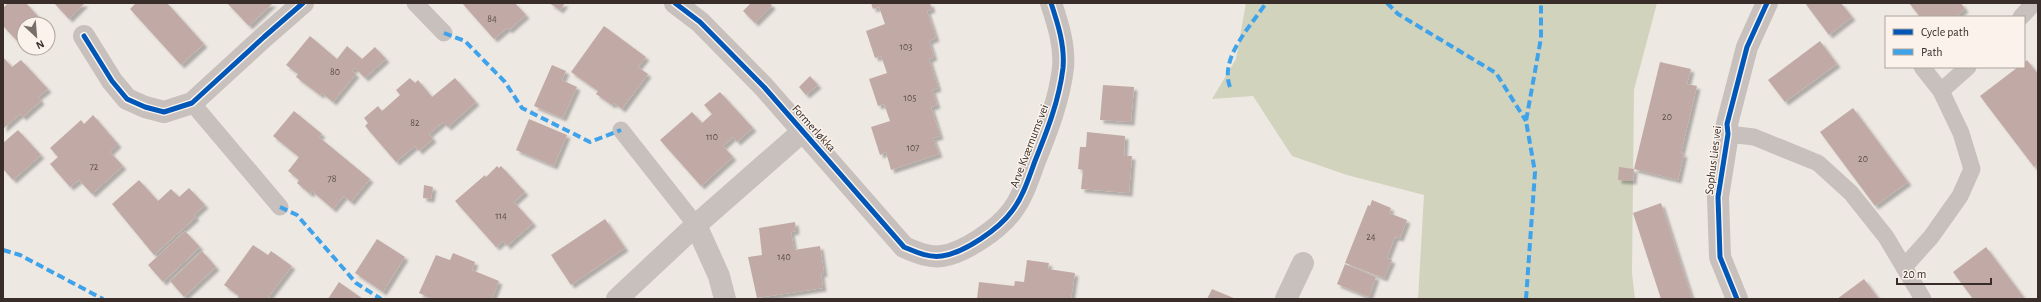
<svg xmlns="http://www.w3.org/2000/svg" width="2041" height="302" font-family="'Alegreya Sans',sans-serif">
<defs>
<filter id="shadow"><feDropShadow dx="3.5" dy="3.5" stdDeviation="1" flood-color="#0004"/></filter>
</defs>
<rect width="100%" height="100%" fill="#eee8e3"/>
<path fill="#d1d3bd" d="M1246,3H1657L1634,90L1632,273L1635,299H1418L1424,195L1347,175L1292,156L1253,96L1212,99L1236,59Z"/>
<g fill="#c1aaa5" filter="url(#shadow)">
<path d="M8,3H26L45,24H24V44L22,46L3,26V8Z"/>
<path d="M54,3H85L69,19Z"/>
<path d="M136,3H167L204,44L181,65L130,9Z"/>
<path d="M227,3H273L249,26Z"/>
<path d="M462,3H515L526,15L509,30L507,28L494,39Z"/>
<path d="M549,3H565L560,10Z"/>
<path d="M751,3H770L772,6L755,23L743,11Z"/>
<path d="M871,3H930L932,9L927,11L936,38L929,41L934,57L929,59L938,88L932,90L937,105L931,107L940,136L933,138L939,154L891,170L886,152L880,155L871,127L890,121L884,104L878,106L869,79L887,73L881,56L875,58L866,31L885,24L879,7L873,9Z"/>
<path d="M1805,3H1841L1852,17L1829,35Z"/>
<path d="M1909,3H1961L1965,9L1955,17H1920Z"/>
<path d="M604,26L646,57L638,67L648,74L622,109L614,103L612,105L596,94L598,91L571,72Z"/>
<path d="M310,36L337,59L347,46L362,59L375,47L386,59L365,78L355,68L352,71L356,74L333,102L322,93L320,95L296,77L298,74L286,65Z"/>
<path d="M1820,41L1837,64L1785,102L1768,80Z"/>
<path d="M3,57L12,67L21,60L48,89L38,97L41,101L23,117L20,114L3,129Z"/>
<path d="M2027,60L2038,74V164L2034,167L1980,96L2018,67H2024V63Z"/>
<path d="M1660,62L1691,69L1687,84L1697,86L1681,153L1684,154L1678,180L1634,169Z"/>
<path d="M552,65L566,71L562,80L577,87L563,118L534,106Z"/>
<path d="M810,76L818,85L806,95L799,87Z"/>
<path d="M410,78L415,83L418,80L432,97L455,78L476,102L448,127L443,122L429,134L433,139L419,151L415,146L396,162L365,126L368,123L364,118L378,106L382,111L400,95L396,90Z"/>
<path d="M1103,85L1134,87L1131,122L1100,120Z"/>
<path d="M720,92L753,128L737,142L733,137L723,146L733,157L701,186L660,140L692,112L702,123L712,114L704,105Z"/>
<path d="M1853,108L1908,182L1875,206L1820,132Z"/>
<path d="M294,111L322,134L319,137L370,179L351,202L344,196L333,209L312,191L310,194L297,183L299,180L288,171L299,157L273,136Z"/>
<path d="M93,115L118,144L110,152L123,166L92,194L79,180L70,187L50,164L58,157L50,148L81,120L84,124Z"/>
<path d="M529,119L567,135L554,166L516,150Z"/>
<path d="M18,130L41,155L13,180L3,169V143Z"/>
<path d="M1087,132L1125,136L1124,156H1132L1129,193L1081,189L1083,170L1078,169L1080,147H1086Z"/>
<path d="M497,166L499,168L501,166L525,192L514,202L533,223L507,246L503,241L496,247L455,201L485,175L486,177Z"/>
<path d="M1619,167L1634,169L1633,181L1618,180Z"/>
<path d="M139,180L158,201L171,189L179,197L189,188L205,205L194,215L196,217L154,255L112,204Z"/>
<path d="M424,185L433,187L431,199L423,198Z"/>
<path d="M1372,200L1391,208L1389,213L1407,220L1400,238L1395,237L1387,258L1392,260L1384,278L1345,263L1368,205L1370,206Z"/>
<path d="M1661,203L1692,299H1661L1633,213Z"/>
<path d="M605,219L625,248L571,285L551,255Z"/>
<path d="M795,222L796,231L791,232L794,250L820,246L824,273L821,274L823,288L757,298L748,257L762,255L759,228Z"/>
<path d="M185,231L200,247L163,282L148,265Z"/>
<path d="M377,239L405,257L383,292L355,273Z"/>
<path d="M253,245L268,255L271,251L292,266L267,299H237L239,296L224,285Z"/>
<path d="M1986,247L2025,299H1973L1953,272Z"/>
<path d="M202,251L216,267L184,297L170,281Z"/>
<path d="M453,253L475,262L472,270L499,281L492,299H432L419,293L436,255L450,260Z"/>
<path d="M1027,260L1049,263L1048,269L1075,273L1071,299H977L979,282L1014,286L1015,281L1024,282Z"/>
<path d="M1345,264L1376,277L1369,297L1337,284Z"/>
<path d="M1864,279L1879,299H1837Z"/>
<path d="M339,282L363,299H328Z"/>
<path d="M1212,289L1236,299H1207Z"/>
</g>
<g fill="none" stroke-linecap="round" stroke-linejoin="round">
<g stroke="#c7c0bc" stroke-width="17">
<path d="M415,3L444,33"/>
<path d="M2021,17L2034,3"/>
<path d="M1922,67L1941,91L1968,67"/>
<path d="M192,103L280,207"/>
<path d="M621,130L696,225"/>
<path d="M1728,134L1754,137L1818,163L1851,193L1886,237L1923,299"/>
<path d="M1904,267L1931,237L1960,196L1972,169L1961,133L1941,91"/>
</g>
<g stroke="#c7c0bc" stroke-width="22">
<path d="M675,3L700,22L764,87L904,247C916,252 928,258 942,256C964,253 999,229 1012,211C1023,197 1029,177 1035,161C1047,131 1059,101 1063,68C1065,46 1058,24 1051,3"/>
<path d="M84,36L112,81L127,99L145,107L164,112L192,103L264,37L303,3"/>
<path d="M696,225L719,276L725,299"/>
<path d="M617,299L696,225L803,131"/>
<path d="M1286,299L1303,263"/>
<path d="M1737,299L1720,257L1718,197L1728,134L1727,124L1747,47L1767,3"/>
</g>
<g stroke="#3fa3eb" stroke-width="4" stroke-dasharray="8 4" stroke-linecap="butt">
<path d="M1387,3L1398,14L1496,73L1526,121"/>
<path d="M444,33L465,41L505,82L522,108L590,142L621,130"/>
<path d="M1230,87C1219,58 1251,26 1266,3"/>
<path d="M280,207L297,215L356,283L381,299"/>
<path d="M3,250L20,255L103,299"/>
<path d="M1526,299L1535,172L1526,121L1541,38V3"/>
</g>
<defs>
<g id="cycleway">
<path d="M675,3L700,22L764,87L904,247C916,252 928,258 942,256C964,253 999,229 1012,211C1023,197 1029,177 1035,161C1047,131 1059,101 1063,68C1065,46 1058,24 1051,3"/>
<path d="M84,36L112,81L127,99L145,107L164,112L192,103L264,37L303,3"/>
<path d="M1737,299L1720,257L1718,197L1728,134L1727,124L1747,47L1767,3"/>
</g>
</defs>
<use href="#cycleway" stroke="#faf2eb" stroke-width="8"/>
<use href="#cycleway" stroke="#0057b8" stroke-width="5"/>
</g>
<g text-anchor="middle" stroke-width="3" stroke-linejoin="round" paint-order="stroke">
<g font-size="10" fill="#5b4c48">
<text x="492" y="22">84</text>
<text x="906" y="50">103</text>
<text x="335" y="75">80</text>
<text x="910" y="101">105</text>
<text x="1667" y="120">20</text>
<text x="415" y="126">82</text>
<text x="712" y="140">110</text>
<text x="913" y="151">107</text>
<text x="1863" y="162">20</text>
<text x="94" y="170">72</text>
<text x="332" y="182">78</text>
<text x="501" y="219">114</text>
<text x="1371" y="240">24</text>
<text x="784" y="260">140</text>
</g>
<g font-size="12" fill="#392d29" stroke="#faf2eb">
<text transform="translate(814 128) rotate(48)" y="4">Formerløkka</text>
<text transform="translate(1029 146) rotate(-69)" y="4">Arve Kværnums vei</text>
<text transform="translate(1713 160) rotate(-83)" y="4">Sophus Lies vei</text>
</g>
</g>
<rect width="2041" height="302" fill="none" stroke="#392d29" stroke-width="8"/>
<rect x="1885" y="16" width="140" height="52" fill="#faf2eb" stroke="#ada39d"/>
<rect x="1893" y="29" width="20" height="6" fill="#0057b8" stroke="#ada39d"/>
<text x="1921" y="36" font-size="12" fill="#392d29">Cycle path</text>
<rect x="1893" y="49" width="20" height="6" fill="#3fa3eb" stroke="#ada39d"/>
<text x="1921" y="56" font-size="12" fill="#392d29">Path</text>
<g transform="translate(36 36) rotate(154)"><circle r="19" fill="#faf2eb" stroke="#ada39d"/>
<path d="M0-3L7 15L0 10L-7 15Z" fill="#786e6a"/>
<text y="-6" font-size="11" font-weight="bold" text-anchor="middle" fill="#392d29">N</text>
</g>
<path d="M1897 278v6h94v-6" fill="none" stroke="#392d29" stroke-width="2"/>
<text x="1903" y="278" font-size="12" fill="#392d29" stroke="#faf2eb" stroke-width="3" paint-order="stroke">20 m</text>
</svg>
